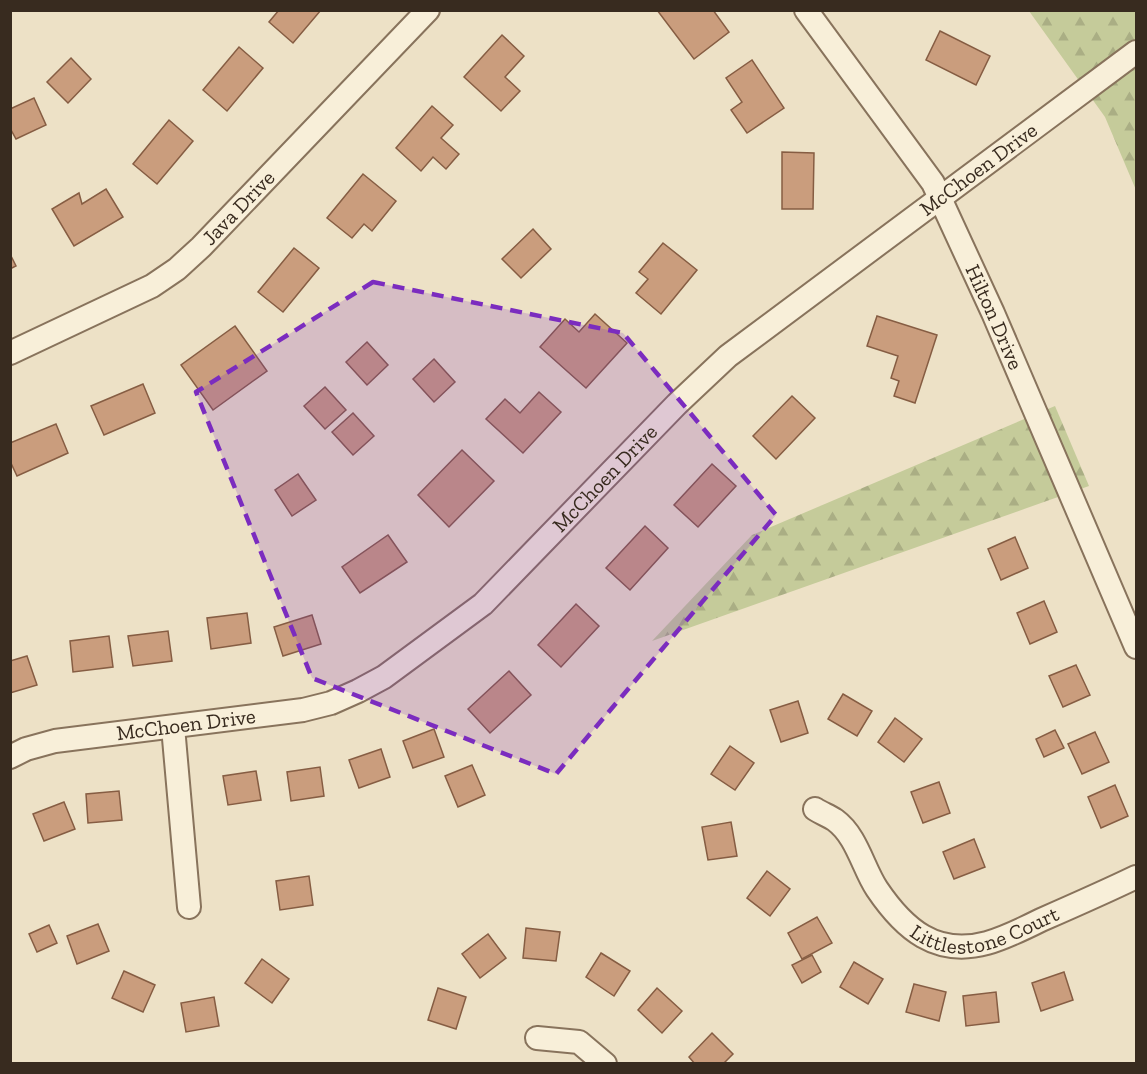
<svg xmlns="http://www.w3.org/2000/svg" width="1147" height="1074" font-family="'Zilla Slab',serif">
<defs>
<pattern id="forest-firs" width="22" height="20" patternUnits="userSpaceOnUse" patternTransform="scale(1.5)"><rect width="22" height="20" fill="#c5cb9a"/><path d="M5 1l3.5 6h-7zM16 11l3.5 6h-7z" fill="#aaae84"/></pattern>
</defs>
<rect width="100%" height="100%" fill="#ede1c6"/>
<g fill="url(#forest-firs)">
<path d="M1029,11H1136V190L1105,117Z"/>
<path d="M1055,406L1089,486L652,641L752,535Z"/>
</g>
<g fill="#ca9d7d" stroke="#865d43" stroke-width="1.5">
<path d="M279,10H321L293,43L269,22Z"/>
<path d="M657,10H713L729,32L694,59Z"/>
<path d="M940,31L990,56L976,85L926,60Z"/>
<path d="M502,35L524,56L505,77L520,91L501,111L464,77Z"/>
<path d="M239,47L263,68L227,111L203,90Z"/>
<path d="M71,58L91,79L68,103L47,82Z"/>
<path d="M752,60L784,108L747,133L731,110L742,102L726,78Z"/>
<path d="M34,98L46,125L16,139L10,128V109Z"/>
<path d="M432,106L453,125L441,138L459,154L446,169L433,157L421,171L396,148Z"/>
<path d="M169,120L193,141L157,184L133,164Z"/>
<path d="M782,152L814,153L813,209H782Z"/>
<path d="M363,174L396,201L372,231L364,224L352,238L327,218Z"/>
<path d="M106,189L123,217L74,246L52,209L79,193L82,204Z"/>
<path d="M533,229L551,249L521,278L502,259Z"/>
<path d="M663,243L697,270L661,314L636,293L648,279L639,272Z"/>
<path d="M294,248L319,268L283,312L258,292Z"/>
<path d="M10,254L16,266L10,269Z"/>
<path d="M595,314L627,343L586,388L540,347L565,319L579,332Z"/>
<path d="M877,316L937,335L915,403L894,396L899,381L891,378L898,356L867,346Z"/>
<path d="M235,326L267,371L213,410L181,365Z"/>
<path d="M367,342L388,365L367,385L346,362Z"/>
<path d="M434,359L455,382L434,402L413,379Z"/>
<path d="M143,384L155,413L104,435L91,406Z"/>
<path d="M325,387L346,410L325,429L304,406Z"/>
<path d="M539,392L561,412L523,453L486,419L505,399L520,413Z"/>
<path d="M792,396L815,418L776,459L753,436Z"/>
<path d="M353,413L374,436L353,455L332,432Z"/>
<path d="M56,424L68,453L17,476L10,461V443Z"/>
<path d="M462,450L494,481L449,527L418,495Z"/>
<path d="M712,464L736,486L698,527L674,505Z"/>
<path d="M298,474L316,500L292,516L275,490Z"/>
<path d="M645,526L668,548L630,590L606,568Z"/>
<path d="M388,535L407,562L360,593L342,567Z"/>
<path d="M1015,537L1028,568L1001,580L988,549Z"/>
<path d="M1044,601L1057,632L1030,644L1017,613Z"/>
<path d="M576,604L599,626L561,667L538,645Z"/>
<path d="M247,613L251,643L211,649L207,618Z"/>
<path d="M312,615L321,644L283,656L274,627Z"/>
<path d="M168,631L172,661L133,666L128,636Z"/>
<path d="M109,636L113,667L73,672L70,641Z"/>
<path d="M27,656L37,685L10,693V661Z"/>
<path d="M1076,665L1090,695L1063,707L1049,676Z"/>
<path d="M509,671L531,695L490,733L468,709Z"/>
<path d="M843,694L872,711L857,736L828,719Z"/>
<path d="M798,701L808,733L781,742L770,710Z"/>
<path d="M895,718L922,739L904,762L878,742Z"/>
<path d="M434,729L444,757L413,768L403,741Z"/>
<path d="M1055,730L1064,748L1044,757L1036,739Z"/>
<path d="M1095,732L1109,762L1082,774L1068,744Z"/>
<path d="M730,746L754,763L735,790L711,774Z"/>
<path d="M381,749L390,777L359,788L349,760Z"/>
<path d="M472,765L485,795L458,807L445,776Z"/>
<path d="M320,767L324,796L291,801L287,772Z"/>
<path d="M256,771L261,800L228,805L223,776Z"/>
<path d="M939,782L950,813L923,823L911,792Z"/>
<path d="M1115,785L1128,816L1101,828L1088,797Z"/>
<path d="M119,791L122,820L88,823L86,794Z"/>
<path d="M64,802L75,829L44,841L33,814Z"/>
<path d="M731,822L737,856L708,860L702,827Z"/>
<path d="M974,839L985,867L954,879L943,852Z"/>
<path d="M767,871L790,889L770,916L747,898Z"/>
<path d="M309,876L313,905L280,910L276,881Z"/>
<path d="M817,917L832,943L802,959L788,933Z"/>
<path d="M98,924L109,951L77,964L67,936Z"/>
<path d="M49,925L57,943L37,952L29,934Z"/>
<path d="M526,928L560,932L556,961L523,958Z"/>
<path d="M488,934L506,958L480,978L462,954Z"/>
<path d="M601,953L630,971L614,996L586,977Z"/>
<path d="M812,955L821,972L802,983L792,965Z"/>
<path d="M262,959L289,979L272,1003L245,983Z"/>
<path d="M854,962L883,979L868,1004L840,987Z"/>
<path d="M124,971L155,985L143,1012L112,998Z"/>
<path d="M1064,972L1073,1000L1041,1011L1032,983Z"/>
<path d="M914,984L946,992L939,1021L906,1012Z"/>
<path d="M438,988L466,997L456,1029L428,1020Z"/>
<path d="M657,988L682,1011L662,1033L638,1010Z"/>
<path d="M996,992L999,1022L966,1026L963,996Z"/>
<path d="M214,997L219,1026L186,1032L181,1003Z"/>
<path d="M712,1033L733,1054L723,1064H695L689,1057Z"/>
</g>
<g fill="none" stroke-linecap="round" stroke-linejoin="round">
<defs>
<g id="minor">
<path id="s1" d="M806,10L933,183L993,313L1136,647"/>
<path id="s2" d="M10,353L152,286L177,269L201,247L428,10"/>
<path d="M173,727L189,907"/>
<path id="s3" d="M10,757L26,749L55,741L303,710L331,703L358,691L384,677L483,604L677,404L728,356L1136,52"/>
<path id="s4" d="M815,809C821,813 829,816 835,820C857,836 863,868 877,889C904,929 936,957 987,943C1005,938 1023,929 1041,920C1073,906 1105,892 1136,877"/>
<path d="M537,1038L579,1042L605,1064"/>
</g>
</defs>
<use href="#minor" stroke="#88735c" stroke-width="26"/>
<use href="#minor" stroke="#f8efd9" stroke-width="22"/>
</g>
<path fill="#7b2cbf" fill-opacity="0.2" stroke="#7b2cbf" stroke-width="4.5" stroke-dasharray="12 8" stroke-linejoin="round" d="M373,282L623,333L776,515L556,774L312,678L196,392Z"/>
<g text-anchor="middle" stroke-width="4.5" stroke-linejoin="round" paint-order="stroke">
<g font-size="21" fill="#382b1f" stroke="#f5ebd5">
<text dy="7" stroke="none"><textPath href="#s3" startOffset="1170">McChoen Drive</textPath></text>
<text dy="7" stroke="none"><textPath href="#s2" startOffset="274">Java Drive</textPath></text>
<text dy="7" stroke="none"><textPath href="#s1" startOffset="362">Hilton Drive</textPath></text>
<text dy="7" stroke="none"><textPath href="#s3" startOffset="684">McChoen Drive</textPath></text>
<text dy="7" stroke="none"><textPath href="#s3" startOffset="180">McChoen Drive</textPath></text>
<text dy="7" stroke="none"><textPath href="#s4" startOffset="236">Littlestone Court</textPath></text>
</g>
</g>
<rect width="1147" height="1074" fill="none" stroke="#382b1f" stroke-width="24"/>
</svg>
